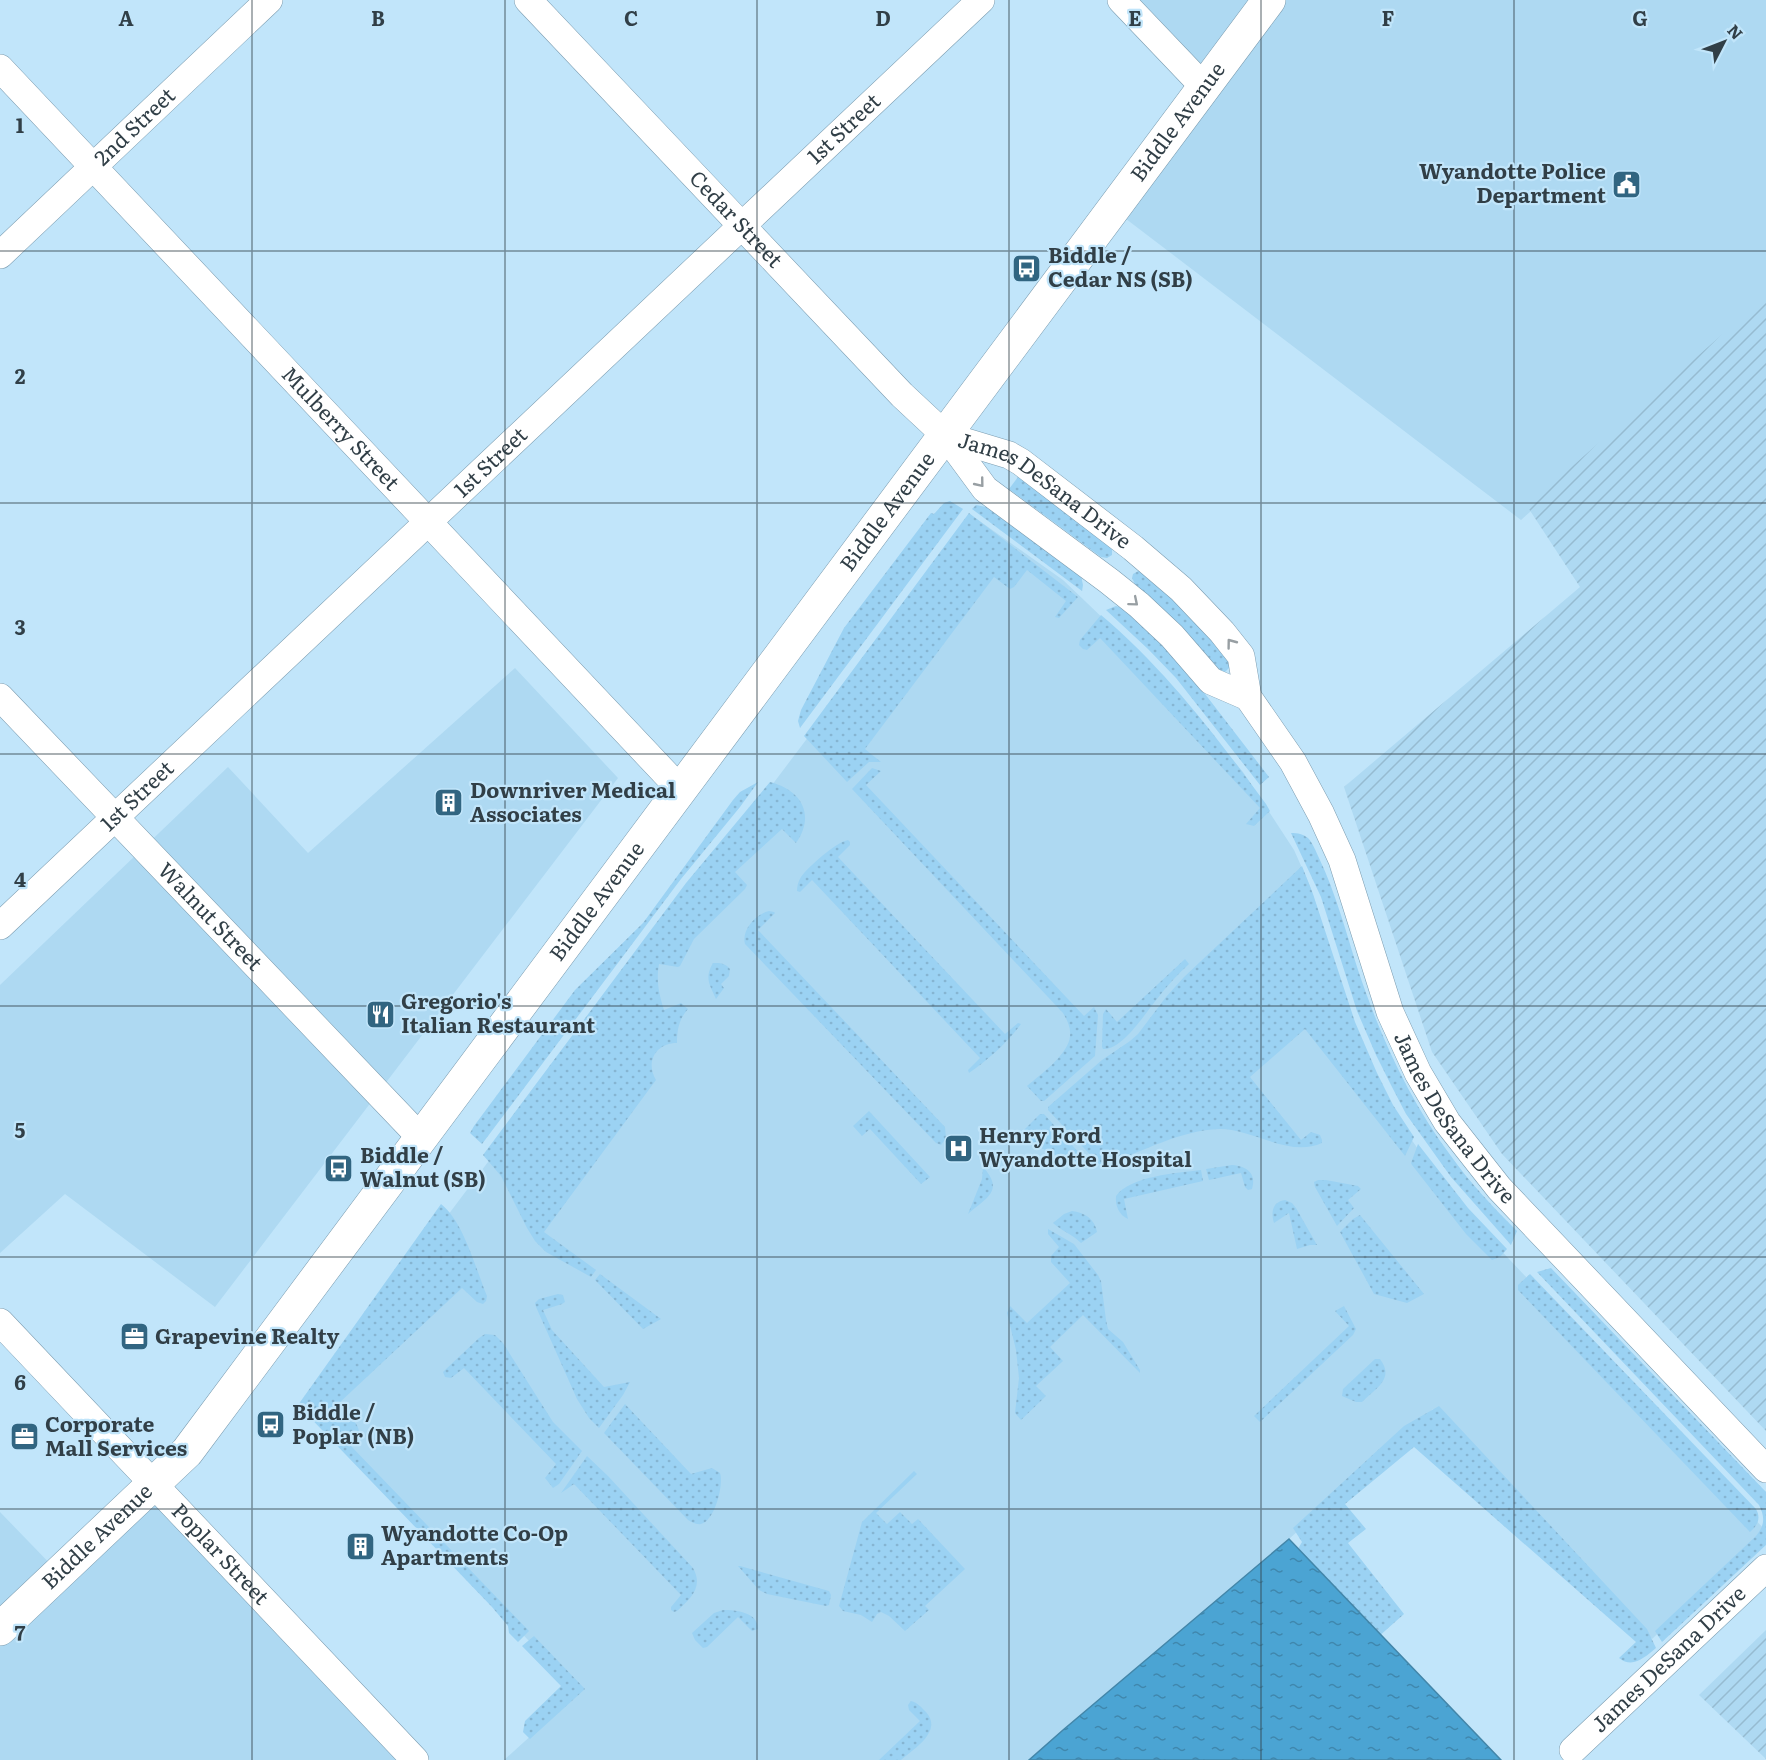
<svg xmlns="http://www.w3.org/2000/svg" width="1766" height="1760" font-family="Literata,serif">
<defs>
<pattern id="industrial-furrows" width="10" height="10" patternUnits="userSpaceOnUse" patternTransform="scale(1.5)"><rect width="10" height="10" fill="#aed9f2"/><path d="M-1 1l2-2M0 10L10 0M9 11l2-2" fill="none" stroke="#96bbd1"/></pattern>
<pattern id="grass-dots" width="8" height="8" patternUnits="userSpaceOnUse" patternTransform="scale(1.5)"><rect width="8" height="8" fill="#9bd2f3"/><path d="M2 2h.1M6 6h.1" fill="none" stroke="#86b5d2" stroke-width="1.8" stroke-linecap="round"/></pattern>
<pattern id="water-ripples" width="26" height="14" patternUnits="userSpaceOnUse" patternTransform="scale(1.5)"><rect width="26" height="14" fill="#4ba4d3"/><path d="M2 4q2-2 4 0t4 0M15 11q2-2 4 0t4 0" fill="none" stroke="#3f87ad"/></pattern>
</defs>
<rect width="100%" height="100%" fill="#c1e5fa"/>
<g fill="#aed9f2">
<path d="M1121,0H1766V301L1521,520L1113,209L1204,87Z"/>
<path d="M974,517L1063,580L1157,670L1243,772L1294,850L1310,886L1376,1090L1458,1205L1766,1531L1652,1639L1433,1409L1289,1539L1030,1760H504L578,1693L310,1409L393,1288Z"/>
<path d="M515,668L618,778L215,1307L65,1194L0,1253V985L228,767L308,853Z"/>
<path d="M154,1483L415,1760H0V1512L59,1573Z"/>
</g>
<g fill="url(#industrial-furrows)">
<path d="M1766,296V1431L1502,1154L1432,1052L1344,787L1580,587L1527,506Z"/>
<path d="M1766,1630V1759L1699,1695Z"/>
</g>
<g fill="url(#grass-dots)">
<path d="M1018,477L1109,544L1112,550V555L1107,558L1101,557L1009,489Z"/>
<path d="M950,501L963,509L800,728L798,721L801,710L844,628L931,513L934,514L944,503Z"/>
<path d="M976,505L996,509L1081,576L1083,585L1082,591L972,509Z"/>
<path d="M969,513L1078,597L1059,618L1055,617L1066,601L1027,570L1014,587L1010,589L994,577L865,749L881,762H869L847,782L804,736Z"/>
<path d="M1140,570L1183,607L1230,659L1232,665L1225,672L1220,670L1196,643L1135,584L1132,578L1133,574Z"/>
<path d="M1116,606L1122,608L1169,651L1202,690L1269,777L1260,785L1176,678L1148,649L1106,610Z"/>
<path d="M1101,615C1166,670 1216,736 1266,804L1270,811L1254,826L1246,824L1260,808L1100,638L1087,650L1083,649L1079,645L1080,640Z"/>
<path d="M872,768L881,771L866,785L1084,1016L1094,1007L1098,1015L1095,1056L1044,1101H1041L1027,1086C1040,1075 1069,1054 1070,1036C1071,1027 1067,1020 1063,1013L852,789Z"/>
<path d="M758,782L740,807L681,879L482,1144L470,1133L474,1126L575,990L643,923L733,800L740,792Z"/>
<path d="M770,782C801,790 816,814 796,843L782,829L735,872L747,885L745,889L694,939L680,966L678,967L659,964C656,981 659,994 664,1010L681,1003L688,1009C679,1019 677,1030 677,1043C656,1043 645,1062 656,1080L544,1232L596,1270L591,1277L546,1252L535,1241L527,1228L501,1176L483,1155L686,883Z"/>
<path d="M1291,833C1298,833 1303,834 1308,838C1313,843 1316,852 1319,858C1336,894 1346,932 1358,970C1380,1036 1409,1100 1451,1156C1470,1183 1494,1208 1517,1231L1511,1245L1451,1177L1406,1114L1392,1087L1376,1055L1357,1011L1321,897Z"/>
<path d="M848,840L850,842V845L838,857L1005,1034L1018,1023L1021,1024C1008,1042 988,1060 969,1073L968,1070L980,1058L812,880L800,892L797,891C797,886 798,882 801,877C808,867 836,842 848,840Z"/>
<path d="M1302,866L1313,894L1355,1022L1377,1073L1393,1105L1414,1137L1405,1156L1305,1029L1250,1077L1301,1140L1311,1132L1320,1135L1322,1140V1143C1289,1158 1254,1129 1220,1129C1180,1130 1143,1152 1106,1164H1099L1048,1110V1107L1102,1060L1130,1041L1138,1034L1166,997L1184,977Z"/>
<path d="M769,911L774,912L775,913L758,930L945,1127L946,1138L941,1145L936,1143L745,944C741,930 756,914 769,911Z"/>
<path d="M1185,959L1189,964C1177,975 1167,986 1157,999C1146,1012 1122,1051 1103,1049L1102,1047L1103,1014L1106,1009L1117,1022Z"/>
<path d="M713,963C720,963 725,963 730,969L729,976L721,984L724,988L716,999C710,985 704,978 713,963Z"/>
<path d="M869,1111L930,1177L921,1184L870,1129L862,1136L853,1126Z"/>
<path d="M1040,1114H1044L1089,1164C1064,1160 1039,1152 1023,1131Z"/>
<path d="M1418,1144L1468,1208L1507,1249L1500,1257L1492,1260L1466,1234L1412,1165L1411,1163Z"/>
<path d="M1232,1165C1247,1166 1257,1174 1252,1189L1248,1190L1245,1187L1241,1173L1209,1180L1206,1169Z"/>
<path d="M983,1167C1005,1191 986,1198 968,1214L982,1179Z"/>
<path d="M1201,1170L1203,1181L1124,1199L1128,1219C1119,1215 1115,1206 1116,1196C1130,1176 1177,1173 1201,1170Z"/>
<path d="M1318,1180H1326L1358,1186L1361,1189L1348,1200L1354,1208L1337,1226L1315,1187L1314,1182Z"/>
<path d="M1285,1200L1292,1203L1296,1208L1317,1245H1310L1297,1249L1289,1213L1274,1223C1271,1212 1272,1202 1285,1200Z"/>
<path d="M441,1204C464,1222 476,1270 487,1296L486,1301L483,1304L477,1302L462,1288L338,1404C344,1411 360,1423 359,1433C358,1437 352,1441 350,1445L529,1631L518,1642L509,1633L508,1626L492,1607L298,1405Z"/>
<path d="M1072,1211C1084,1212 1095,1219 1097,1232L1081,1243C1071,1233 1063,1232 1053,1223L1064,1214Z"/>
<path d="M1360,1215L1424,1294L1407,1303L1374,1294L1340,1232L1353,1219Z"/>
<path d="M1048,1229L1074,1244L1098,1275L1101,1281L1106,1320L1108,1329L1123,1342L1140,1370V1373L1083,1315L1050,1347L1063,1361L1036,1386L1046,1396L1021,1420L1015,1413L1019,1378L1016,1350L1007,1313L1010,1306L1027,1323L1070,1283L1051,1262V1256L1059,1247L1048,1234Z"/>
<path d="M1551,1268L1766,1492V1545L1662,1642L1655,1631L1756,1536C1765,1525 1765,1517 1759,1505L1537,1272Z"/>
<path d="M600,1274L661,1319L643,1329L595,1280Z"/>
<path d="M1530,1274L1756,1509C1761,1518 1758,1525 1750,1532L1518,1290V1285Z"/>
<path d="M558,1294L563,1295L565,1302L562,1304L543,1310L552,1330L604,1387L630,1382L623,1395L599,1428L589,1418L577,1399L536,1307L535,1303L539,1299Z"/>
<path d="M1344,1306L1356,1329L1353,1335L1260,1422L1254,1416L1349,1326L1335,1311Z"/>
<path d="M485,1334L495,1335L503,1343L553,1422L582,1451L559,1484L553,1488L545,1478L556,1464L464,1368L451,1378L445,1377L443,1372L446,1369L479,1338Z"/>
<path d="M1375,1359H1380C1395,1379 1376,1388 1362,1402H1356L1342,1396L1343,1389Z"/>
<path d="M625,1404L691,1474L712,1468L720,1473C724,1484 715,1521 701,1524C696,1525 692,1522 688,1520L604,1433Z"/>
<path d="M1439,1406L1647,1629L1656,1648C1645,1657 1633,1669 1619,1658L1636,1642L1414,1447L1345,1504L1366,1529L1348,1543L1404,1614L1377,1638L1296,1552L1302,1542L1293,1528L1404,1426Z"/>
<path d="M587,1456L608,1476L693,1568C704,1587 690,1599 677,1611L674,1612L671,1610V1607L681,1595L574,1484L561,1493Z"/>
<path d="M914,1471L917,1474L876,1513L887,1524L900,1512L912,1524L918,1519L965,1569L925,1606L929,1610L905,1631L889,1616L881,1612L877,1614L872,1622L861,1615L843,1611L839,1606L862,1522Z"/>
<path d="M738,1566H740L829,1591L831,1595L829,1605L826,1606L767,1594L759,1590Z"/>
<path d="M723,1610C736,1610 758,1612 758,1629L752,1631L738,1617L707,1647L703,1648L695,1640L692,1633L714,1613Z"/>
<path d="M534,1636L585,1689L530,1739L523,1732L525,1721L561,1686L522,1646Z"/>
<path d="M911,1701C918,1703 921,1707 926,1712C943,1731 915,1748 901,1760H879L920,1721L909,1710L908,1705Z"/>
</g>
<path fill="url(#water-ripples)" stroke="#4386a9" stroke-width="1.5" d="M1289,1539L1501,1760H1029L1063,1730Z"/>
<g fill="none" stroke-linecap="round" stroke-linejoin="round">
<defs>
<g id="street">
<path id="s1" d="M528,0L902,395L946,436L985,489L1109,581L1139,605L1172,636L1211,681L1248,697"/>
<path d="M1121,0L1204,87"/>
<path id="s2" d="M0,68L681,790"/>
<path id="s3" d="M0,255L269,0"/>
<path id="s4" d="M946,436L1009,455L1021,462L1133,548L1181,589L1222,632L1241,656L1248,697L1293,762L1321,814L1342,860L1390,1012L1418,1073L1447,1122L1499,1188L1766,1469"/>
<path id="s5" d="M0,697L422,1139"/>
<path id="s6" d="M0,926L981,0"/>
<path id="s7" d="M0,1322L415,1760"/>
<path id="s8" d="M1573,1750L1766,1568"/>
</g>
<g id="secondary">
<path id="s9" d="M0,1629L187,1452L1269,0"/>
</g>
</defs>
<use href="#street" stroke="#7b9cb0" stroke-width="28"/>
<use href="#secondary" stroke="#7b9cb0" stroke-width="34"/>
<use href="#street" stroke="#fff" stroke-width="27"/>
<use href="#secondary" stroke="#fff" stroke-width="33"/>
</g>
<defs><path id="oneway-chevron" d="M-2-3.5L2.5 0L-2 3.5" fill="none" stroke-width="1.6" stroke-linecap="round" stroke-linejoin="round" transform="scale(1.5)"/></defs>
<g stroke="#989fa3">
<use href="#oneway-chevron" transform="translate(980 483) rotate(51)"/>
<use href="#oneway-chevron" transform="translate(1134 602) rotate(40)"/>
<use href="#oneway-chevron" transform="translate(1231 643) rotate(-127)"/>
</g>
<path fill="none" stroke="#313f47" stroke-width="1.5" stroke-opacity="0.55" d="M252,0V1760M505,0V1760M757,0V1760M1009,0V1760M1261,0V1760M1514,0V1760M0,251H1766M0,503H1766M0,754H1766M0,1006H1766M0,1257H1766M0,1509H1766"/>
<defs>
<symbol id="civic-square" viewBox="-11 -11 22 22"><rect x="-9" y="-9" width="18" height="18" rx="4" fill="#316581" stroke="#c1e5fa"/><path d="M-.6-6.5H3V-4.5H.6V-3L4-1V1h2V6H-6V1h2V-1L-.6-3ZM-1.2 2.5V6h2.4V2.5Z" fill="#fff"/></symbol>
<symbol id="bus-square" viewBox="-11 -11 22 22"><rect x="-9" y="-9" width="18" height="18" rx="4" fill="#316581" stroke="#c1e5fa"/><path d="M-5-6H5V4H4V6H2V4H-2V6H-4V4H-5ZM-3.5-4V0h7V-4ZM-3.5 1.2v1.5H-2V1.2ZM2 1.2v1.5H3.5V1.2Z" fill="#fff"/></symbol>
<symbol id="building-square" viewBox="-11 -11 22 22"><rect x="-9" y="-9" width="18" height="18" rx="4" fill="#316581" stroke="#c1e5fa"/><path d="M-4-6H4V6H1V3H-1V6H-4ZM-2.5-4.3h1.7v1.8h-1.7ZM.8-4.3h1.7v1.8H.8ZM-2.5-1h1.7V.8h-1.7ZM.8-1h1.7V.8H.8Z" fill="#fff"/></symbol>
<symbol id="restaurant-square" viewBox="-11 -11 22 22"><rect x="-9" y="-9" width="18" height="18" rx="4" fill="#316581" stroke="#c1e5fa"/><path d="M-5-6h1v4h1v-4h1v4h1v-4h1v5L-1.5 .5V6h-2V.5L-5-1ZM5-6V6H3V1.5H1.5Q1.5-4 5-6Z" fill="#fff"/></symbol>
<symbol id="hospital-square" viewBox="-11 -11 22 22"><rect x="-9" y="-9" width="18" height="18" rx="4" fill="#316581" stroke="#c1e5fa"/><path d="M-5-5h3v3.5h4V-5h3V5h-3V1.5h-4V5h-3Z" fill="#fff"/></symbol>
<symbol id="office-square" viewBox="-11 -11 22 22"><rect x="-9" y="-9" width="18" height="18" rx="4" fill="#316581" stroke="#c1e5fa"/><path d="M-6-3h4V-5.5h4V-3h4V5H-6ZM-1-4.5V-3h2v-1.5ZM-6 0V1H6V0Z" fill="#fff"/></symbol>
</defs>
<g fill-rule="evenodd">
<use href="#civic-square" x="1610" y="168" width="33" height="33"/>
<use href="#bus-square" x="1010" y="252" width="33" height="33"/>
<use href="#building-square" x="432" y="786" width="33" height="33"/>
<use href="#restaurant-square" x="364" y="998" width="33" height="33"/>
<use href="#hospital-square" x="942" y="1132" width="33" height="33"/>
<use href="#bus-square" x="322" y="1152" width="33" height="33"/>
<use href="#office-square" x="118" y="1320" width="33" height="33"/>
<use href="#bus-square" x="254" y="1408" width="33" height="33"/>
<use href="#office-square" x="8" y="1420" width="33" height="33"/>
<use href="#building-square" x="344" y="1530" width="33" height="33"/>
</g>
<g text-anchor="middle" stroke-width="4.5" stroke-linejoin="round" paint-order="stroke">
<g font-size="21" fill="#313f47" stroke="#c1e5fa">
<text dy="7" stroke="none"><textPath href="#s9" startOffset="1916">Biddle Avenue</textPath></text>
<text dy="7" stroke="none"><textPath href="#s3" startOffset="186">2nd Street</textPath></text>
<text dy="7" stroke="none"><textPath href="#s6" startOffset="1161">1st Street</textPath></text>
<text dy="7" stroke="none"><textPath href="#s1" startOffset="302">Cedar Street</textPath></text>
<text dy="7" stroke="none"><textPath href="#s2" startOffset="496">Mulberry Street</textPath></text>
<text dy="7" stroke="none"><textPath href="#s6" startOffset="675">1st Street</textPath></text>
<text dy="7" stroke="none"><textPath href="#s4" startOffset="114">James DeSana Drive</textPath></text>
<text dy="7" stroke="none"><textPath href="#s9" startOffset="1430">Biddle Avenue</textPath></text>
<text dy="7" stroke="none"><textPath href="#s6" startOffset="189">1st Street</textPath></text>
<text dy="7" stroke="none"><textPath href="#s9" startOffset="944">Biddle Avenue</textPath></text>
<text dy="7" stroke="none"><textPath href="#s5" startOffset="304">Walnut Street</textPath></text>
<text dy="7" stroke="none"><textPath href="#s4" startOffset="888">James DeSana Drive</textPath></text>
<text dy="7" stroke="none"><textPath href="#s9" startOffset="134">Biddle Avenue</textPath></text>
<text dy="7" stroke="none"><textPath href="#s7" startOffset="320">Poplar Street</textPath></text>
<text dy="7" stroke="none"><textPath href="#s8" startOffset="132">James DeSana Drive</textPath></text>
</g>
<g font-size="21" font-weight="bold" fill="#313f47" stroke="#c1e5fa" text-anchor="start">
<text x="1606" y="179" text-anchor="end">Wyandotte Police<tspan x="1606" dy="24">Department</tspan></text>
<text x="1048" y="263">Biddle /<tspan x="1048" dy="24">Cedar NS (SB)</tspan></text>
<text x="470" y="798">Downriver Medical<tspan x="470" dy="24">Associates</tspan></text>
<text x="401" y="1009">Gregorio's<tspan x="401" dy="24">Italian Restaurant</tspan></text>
<text x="979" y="1143">Henry Ford<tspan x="979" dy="24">Wyandotte Hospital</tspan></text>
<text x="360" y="1163">Biddle /<tspan x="360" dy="24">Walnut (SB)</tspan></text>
<text x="155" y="1344">Grapevine Realty</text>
<text x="292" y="1420">Biddle /<tspan x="292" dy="24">Poplar (NB)</tspan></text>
<text x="45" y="1432">Corporate<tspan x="45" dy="24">Mall Services</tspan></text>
<text x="381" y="1541">Wyandotte Co-Op<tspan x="381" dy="24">Apartments</tspan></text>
</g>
</g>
<g font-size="20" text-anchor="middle" font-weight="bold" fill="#313f47" stroke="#c1e5fa" stroke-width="4.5" stroke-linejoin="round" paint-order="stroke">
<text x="126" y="26">A</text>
<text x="378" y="26">B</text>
<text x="631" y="26">C</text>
<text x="883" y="26">D</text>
<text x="1135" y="26">E</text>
<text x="1388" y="26">F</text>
<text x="1640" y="26">G</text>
<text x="20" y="133">1</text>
<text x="20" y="384">2</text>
<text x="20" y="635">3</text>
<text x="20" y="887">4</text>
<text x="20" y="1138">5</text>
<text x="20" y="1390">6</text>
<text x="20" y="1641">7</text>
</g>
<g transform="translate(1724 42) rotate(48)" stroke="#c1e5fa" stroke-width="4.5" paint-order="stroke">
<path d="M0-4.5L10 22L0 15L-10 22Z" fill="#313f47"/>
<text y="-9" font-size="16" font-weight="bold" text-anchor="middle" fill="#313f47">N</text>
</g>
</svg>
